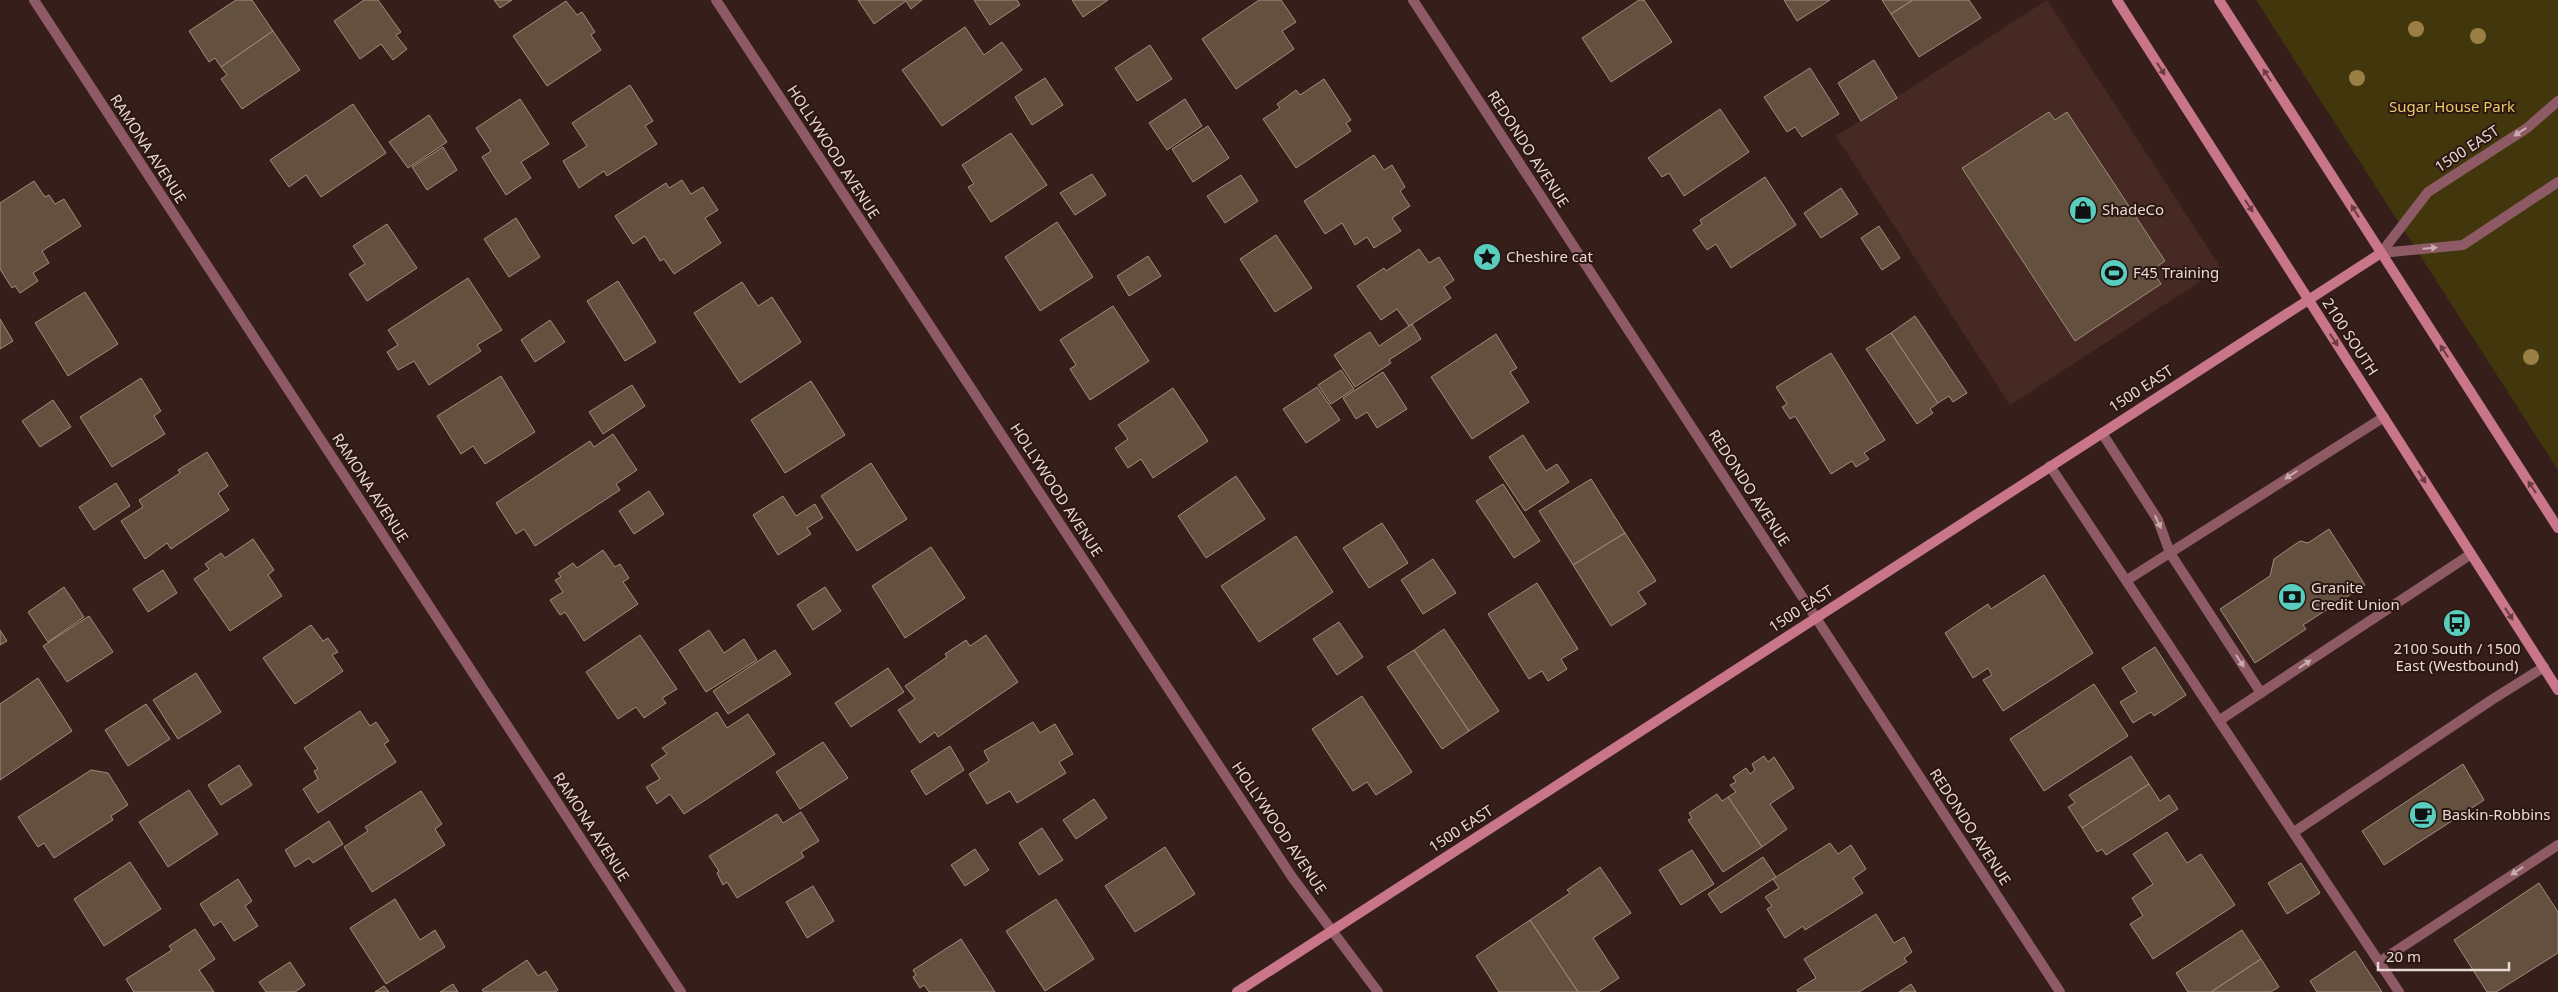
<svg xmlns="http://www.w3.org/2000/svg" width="2558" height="992" font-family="'Noto Sans',sans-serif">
<rect width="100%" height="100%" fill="#361f1a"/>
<path fill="#452922" d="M2047,0L2221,268L2010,405L1836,136Z"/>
<path fill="#42370c" d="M2256,0H2558V470Z"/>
<g fill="#63503f" stroke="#a28d7b">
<path d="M236,0H252L273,31L221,67L215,58L209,62L189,31Z"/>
<path d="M364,0H378L401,32L396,35L407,49L393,60L381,44L360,59L334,21Z"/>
<path d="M494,0H512L500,8Z"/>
<path d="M858,0H922L911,9L906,1L874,24Z"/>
<path d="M974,0H1017L1020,5L990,25Z"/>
<path d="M1072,0H1108L1083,17Z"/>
<path d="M1259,0H1281L1296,22L1282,31L1294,49L1236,89L1202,39Z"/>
<path d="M1639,0H1644L1672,42L1611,82L1582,38Z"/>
<path d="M1784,0H1830L1797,21Z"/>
<path d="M1882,0H1913L1891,14Z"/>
<path d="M1913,0H1969L1981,18L1919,57L1891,14Z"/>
<path d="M566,1L577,15L582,12L595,32L591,35L601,50L547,86L513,36Z"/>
<path d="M965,27L984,55L1002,42L1022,70L942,126L902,70Z"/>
<path d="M273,31L300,70L242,109L221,79L227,75L221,67Z"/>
<path d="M1150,45L1172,79L1137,101L1115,68Z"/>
<path d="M1874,60L1897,98L1861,121L1838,83Z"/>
<path d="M1810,68L1839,114L1802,137L1795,127L1787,132L1764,97Z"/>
<path d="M1045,78L1063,105L1032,125L1015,97Z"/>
<path d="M1324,79L1351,120L1346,123L1351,131L1296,168L1263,119L1280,108L1277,104L1296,90L1300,95Z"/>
<path d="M630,85L653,121L645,126L657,144L607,176L604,171L579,188L563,161L587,146L572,123Z"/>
<path d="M520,99L549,144L521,162L531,178L506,195L482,157L491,151L476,128Z"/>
<path d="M1185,99L1202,126L1167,150L1149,123Z"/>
<path d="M353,104L386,153L321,197L306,175L289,187L270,160Z"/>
<path d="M1720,109L1749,152L1684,196L1669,173L1662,177L1648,158Z"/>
<path d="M2049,112L2055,120L2067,112L2165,261L2152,270L2161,284L2075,341L1962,168Z"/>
<path d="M429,115L447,142L408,168L389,142Z"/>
<path d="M1208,126L1229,158L1193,182L1172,149Z"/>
<path d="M1011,133L1047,185L991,222L968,187L974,184L962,165Z"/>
<path d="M443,147L457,170L427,190L412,167Z"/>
<path d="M1374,155L1384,170L1392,165L1405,187L1400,191L1410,206L1392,218L1401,231L1374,248L1367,237L1355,245L1342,223L1325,234L1304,201Z"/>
<path d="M1092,174L1106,195L1075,215L1060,193Z"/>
<path d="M1241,175L1258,201L1225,223L1207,196Z"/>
<path d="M1765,177L1796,225L1731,268L1716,244L1707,250L1693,230L1702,224L1700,220Z"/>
<path d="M682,180L691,194L703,187L718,210L705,218L721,243L674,274L664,259L660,261L645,236L633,244L615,216L666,183L669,188Z"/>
<path d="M34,181L45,197L49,195L55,204L64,199L81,226L42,251L49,263L33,273L38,281L20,293L15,286L12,288L0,269V203Z"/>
<path d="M1841,188L1858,214L1821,238L1804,213Z"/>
<path d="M516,218L540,257L509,277L484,239Z"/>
<path d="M1057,222L1093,277L1040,311L1005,257Z"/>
<path d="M387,224L417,268L367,301L349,274L365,264L353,246Z"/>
<path d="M1879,226L1900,258L1882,270L1861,238Z"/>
<path d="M1276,235L1312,288L1275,312L1240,259Z"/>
<path d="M1419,249L1429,263L1439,257L1454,280L1444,287L1451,298L1409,326L1397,309L1381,320L1357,286L1384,268L1386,271Z"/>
<path d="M1148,256L1161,276L1129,296L1117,276Z"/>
<path d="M468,278L502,330L477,345L481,351L429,385L414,361L398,370L387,352L398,345L388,330Z"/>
<path d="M618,281L656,342L625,361L587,301Z"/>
<path d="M742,282L758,306L772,297L801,342L740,383L694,313Z"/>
<path d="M85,292L118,344L68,376L35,323Z"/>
<path d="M1113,306L1149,361L1090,400L1070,369L1076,365L1060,340Z"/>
<path d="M1915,316L1967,393L1953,402L1949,396L1938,403L1891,333Z"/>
<path d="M0,319L13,341L0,349Z"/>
<path d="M550,320L565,342L535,362L521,340Z"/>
<path d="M1412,324L1421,339L1389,360L1391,363L1355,387L1334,355L1370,332L1379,346Z"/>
<path d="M1891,333L1938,403L1930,409L1933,413L1917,424L1866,349Z"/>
<path d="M1496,334L1517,368L1510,372L1529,402L1472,439L1431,377Z"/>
<path d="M1831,353L1885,440L1864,453L1869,459L1856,467L1852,461L1831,474L1795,416L1790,419L1782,407L1787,404L1776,387Z"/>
<path d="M1341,370L1354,389L1331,404L1318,385Z"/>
<path d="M1383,372L1407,409L1377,428L1367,412L1356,419L1343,398Z"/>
<path d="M501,376L535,432L485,464L473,446L461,454L437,416Z"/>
<path d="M141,378L161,411L154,416L165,434L112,467L80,417Z"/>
<path d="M811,381L845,435L785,473L751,420Z"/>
<path d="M632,385L645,406L603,434L589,412Z"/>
<path d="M1317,387L1340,420L1306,443L1283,409Z"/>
<path d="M1173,388L1208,441L1153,478L1141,459L1128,468L1115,448L1128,439L1118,425Z"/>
<path d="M53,400L71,427L40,447L22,421Z"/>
<path d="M613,434L637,470L616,484L620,490L535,546L524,529L516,534L496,503L590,441L594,447Z"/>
<path d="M1523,435L1546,471L1557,464L1569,482L1525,511L1489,457Z"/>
<path d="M207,452L228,486L218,493L229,510L171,549L167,543L145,559L121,521L143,507L139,500L180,473L178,470Z"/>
<path d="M871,463L907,519L857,551L821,496Z"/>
<path d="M1236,476L1265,519L1206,558L1178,516Z"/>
<path d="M1591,479L1625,533L1573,565L1539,511Z"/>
<path d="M116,483L130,506L94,530L79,507Z"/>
<path d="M1503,484L1540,541L1514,558L1476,501Z"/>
<path d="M649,491L664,514L634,534L619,511Z"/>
<path d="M783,496L796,516L815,504L823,518L807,528L811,534L778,555L753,515Z"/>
<path d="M1382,523L1408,563L1369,588L1343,548Z"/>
<path d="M2329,529L2365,585L2303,625L2306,629L2255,663L2220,609L2270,576L2274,559L2300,541L2308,543Z"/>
<path d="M1625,533L1656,581L1638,592L1646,604L1611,626L1573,565Z"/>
<path d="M1296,536L1333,592L1259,642L1221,586Z"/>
<path d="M253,539L274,570L268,575L282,596L230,631L194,579L209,569L205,564L221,553L225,558Z"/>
<path d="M931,547L965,598L905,638L872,586Z"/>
<path d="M603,550L615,567L620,564L629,578L623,582L638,604L584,641L565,612L560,615L550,600L563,592L555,580L561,577L558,573L573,563L577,568Z"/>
<path d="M1433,559L1456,593L1423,614L1401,580Z"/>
<path d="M163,570L177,593L148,612L133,589Z"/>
<path d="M2044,575L2093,653L2003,711L1983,680L1992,675L1988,668L1973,678L1945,633L1988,604L1991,609Z"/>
<path d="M1537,583L1578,649L1561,659L1567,669L1548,681L1542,671L1529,679L1488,614Z"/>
<path d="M64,587L84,617L48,642L28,612Z"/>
<path d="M825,587L841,611L813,630L797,605Z"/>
<path d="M89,616L113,652L67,682L43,646Z"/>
<path d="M1339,622L1363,657L1337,675L1313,639Z"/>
<path d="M311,625L323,641L328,638L338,652L332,655L343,671L295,704L263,658Z"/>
<path d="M1444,629L1499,711L1469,731L1414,650Z"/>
<path d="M0,630L7,641L0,645Z"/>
<path d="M709,630L724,653L744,639L757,660L706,692L679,650Z"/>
<path d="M640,635L677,689L662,698L666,703L644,718L636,707L618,719L586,672Z"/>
<path d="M986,635L1018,682L938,737L935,732L920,743L898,710L915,699L905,686L947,657L945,654L966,640L970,646Z"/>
<path d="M2155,647L2186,695L2154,716L2151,712L2133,723L2120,702L2137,692L2122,668Z"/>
<path d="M775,650L791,674L728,714L713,691Z"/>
<path d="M1414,650L1469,731L1442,749L1387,667Z"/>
<path d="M888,668L904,692L851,727L835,703Z"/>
<path d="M196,673L221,712L178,739L153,700Z"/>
<path d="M38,678L72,731L0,780V704Z"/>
<path d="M2094,684L2128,736L2044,791L2010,739Z"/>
<path d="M1362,696L1412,772L1376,795L1367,782L1353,791L1312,729Z"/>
<path d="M146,704L170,739L128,766L105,730Z"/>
<path d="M360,711L370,726L376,722L389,741L384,744L396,762L318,813L303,789L318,779L314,771L318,769L304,748Z"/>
<path d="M717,712L727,728L748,714L775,754L684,814L670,794L657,804L646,787L660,779L651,765L667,754L662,748Z"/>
<path d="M1033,722L1040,733L1055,724L1073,754L1059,762L1066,773L1017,803L1010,791L987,804L969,774L989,761L984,751Z"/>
<path d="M823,742L848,778L800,809L776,772Z"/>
<path d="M950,746L964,770L926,795L911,771Z"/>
<path d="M1764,756L1768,762L1774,757L1794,788L1770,804L1787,829L1762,847L1728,797L1736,792L1730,785L1736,782L1733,777L1746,768L1750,774L1755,770L1752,764Z"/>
<path d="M2131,756L2149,784L2082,828L2068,807L2075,803L2069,795Z"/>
<path d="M2463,764L2484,800L2384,865L2362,831Z"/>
<path d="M239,765L252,785L221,805L208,785Z"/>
<path d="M91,770L108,773L128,805L111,816L113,820L54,858L44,843L38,847L18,817Z"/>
<path d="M2149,784L2160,801L2169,795L2178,809L2106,855L2102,849L2097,852L2082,828Z"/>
<path d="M189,790L218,834L168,867L139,822Z"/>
<path d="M421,791L442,824L435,829L445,845L372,892L344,847L368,831L365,827Z"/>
<path d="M1717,794L1722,801L1728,797L1762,847L1723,872L1688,820L1692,818L1689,813Z"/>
<path d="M1094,799L1107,818L1076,839L1063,820Z"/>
<path d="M801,812L819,841L801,852L804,857L737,898L727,882L723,885L717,873L719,871L709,856L777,814L783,823Z"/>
<path d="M329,821L343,844L313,863L309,858L295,867L285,850Z"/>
<path d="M1042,828L1063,860L1039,875L1019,843Z"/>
<path d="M2167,832L2187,863L2201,854L2235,905L2153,959L2130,924L2143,916L2132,898L2153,884L2133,854Z"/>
<path d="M1830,843L1838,854L1851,845L1866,869L1853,878L1863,893L1805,930L1803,926L1785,938L1767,909L1772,906L1765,897L1779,888L1773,879Z"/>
<path d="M1165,847L1195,894L1135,932L1105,886Z"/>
<path d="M975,849L989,870L965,886L951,865Z"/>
<path d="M1692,850L1714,884L1681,905L1659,870Z"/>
<path d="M1763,857L1776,877L1721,913L1708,894Z"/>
<path d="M130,862L161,909L104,946L74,899Z"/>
<path d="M2301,863L2320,893L2287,914L2268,883Z"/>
<path d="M1600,867L1631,913L1593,938L1619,978L1598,992H1578L1530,920L1570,893L1567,890Z"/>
<path d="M238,879L252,901L245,906L258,926L234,941L221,921L214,926L200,904Z"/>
<path d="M2539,883L2558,912V953L2496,992H2487L2454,940Z"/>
<path d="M813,886L834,921L807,938L786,902Z"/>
<path d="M395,899L420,940L435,930L445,947L386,984L350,928Z"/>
<path d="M1056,899L1094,959L1045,991L1006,931Z"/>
<path d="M1876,914L1894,943L1904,937L1912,952L1904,958L1907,962L1859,992H1798L1797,990L1816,978L1804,959Z"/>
<path d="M1530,920L1578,992H1499L1476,956Z"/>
<path d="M195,929L215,959L199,970L214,992H134L126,979L172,950L169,946Z"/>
<path d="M2242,930L2261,959L2211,992H2188L2176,973Z"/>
<path d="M961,939L995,992H929L924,985L920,988L913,977L916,975L913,970Z"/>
<path d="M2355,951L2382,992H2317L2310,981Z"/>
<path d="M2261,959L2279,987L2271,992H2211Z"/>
<path d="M527,960L538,976L546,971L558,990L555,992H484L482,990Z"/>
<path d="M290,962L305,985L295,992H266L259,982Z"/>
<path d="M453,984L458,992H440Z"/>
<path d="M1911,984L1916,992H1899Z"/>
<path d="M384,986L389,992H375Z"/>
</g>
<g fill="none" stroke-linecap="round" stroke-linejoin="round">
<g stroke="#8e5a66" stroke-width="10">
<path d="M2102,433L2158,520L2170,553L2261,693"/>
<path d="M2050,466L2399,992"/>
<path d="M2127,580L2384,417"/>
<path d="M2220,720L2471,554"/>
<path d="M2294,832L2493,699L2544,667"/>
<path d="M2379,962L2558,845"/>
</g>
<g stroke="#8e5a66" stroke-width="10">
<path d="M34,0L681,992"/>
<path d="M716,0L1292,877L1378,992"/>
<path d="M1413,0L2060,992"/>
<path d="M2381,253L2428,192L2527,128L2558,101"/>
<path d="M2381,253L2463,245L2558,182"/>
</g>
<g stroke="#c9768b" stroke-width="10">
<path d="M2117,0L2558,690"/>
<path d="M2219,0L2558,528"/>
<path d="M1237,992L2381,253"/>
</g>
</g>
<g fill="#997f44">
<circle cx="2416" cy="29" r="8"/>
<circle cx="2478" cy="36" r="8"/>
<circle cx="2357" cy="78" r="8"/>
<circle cx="2531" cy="357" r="8"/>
</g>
<defs><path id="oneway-solid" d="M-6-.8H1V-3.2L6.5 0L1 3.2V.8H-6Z" transform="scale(1.25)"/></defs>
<g fill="#6b3c42">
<use href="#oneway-solid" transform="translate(2161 69) rotate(57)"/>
<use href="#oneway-solid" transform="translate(2267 75) rotate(-123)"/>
<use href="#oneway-solid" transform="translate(2249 206) rotate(57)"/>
<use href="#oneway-solid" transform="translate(2355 211) rotate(-122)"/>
<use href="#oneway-solid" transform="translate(2334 340) rotate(57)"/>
<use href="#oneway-solid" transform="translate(2444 351) rotate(-123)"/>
<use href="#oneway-solid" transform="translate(2422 477) rotate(58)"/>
<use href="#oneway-solid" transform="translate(2532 487) rotate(-123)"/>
<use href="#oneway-solid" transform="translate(2509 614) rotate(57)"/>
</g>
<g fill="#c8adae">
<use href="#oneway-solid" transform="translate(2520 132) rotate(147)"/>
<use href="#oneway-solid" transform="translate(2430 248) rotate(-5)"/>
<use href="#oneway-solid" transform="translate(2291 475) rotate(147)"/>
<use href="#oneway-solid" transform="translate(2158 522) rotate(65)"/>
<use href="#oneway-solid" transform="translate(2240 661) rotate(57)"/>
<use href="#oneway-solid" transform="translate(2305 664) rotate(-34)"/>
<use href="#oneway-solid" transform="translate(2517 871) rotate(147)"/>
</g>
<defs>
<symbol id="shop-disc" viewBox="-11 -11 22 22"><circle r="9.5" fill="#59cebe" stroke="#2c1611"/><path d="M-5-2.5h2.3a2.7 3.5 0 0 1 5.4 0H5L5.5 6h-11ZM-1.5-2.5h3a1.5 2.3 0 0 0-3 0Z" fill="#111"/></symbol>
<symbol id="sight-disc" viewBox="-11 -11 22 22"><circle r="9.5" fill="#59cebe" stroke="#2c1611"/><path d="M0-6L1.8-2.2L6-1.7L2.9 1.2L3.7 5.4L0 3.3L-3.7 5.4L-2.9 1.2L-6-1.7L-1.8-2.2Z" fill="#111"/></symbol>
<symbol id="stadium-disc" viewBox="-11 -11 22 22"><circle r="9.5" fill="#59cebe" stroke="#2c1611"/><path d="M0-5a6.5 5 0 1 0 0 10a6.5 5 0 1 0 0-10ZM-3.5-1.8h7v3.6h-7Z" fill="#111"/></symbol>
<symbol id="bank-disc" viewBox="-11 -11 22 22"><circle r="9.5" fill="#59cebe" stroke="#2c1611"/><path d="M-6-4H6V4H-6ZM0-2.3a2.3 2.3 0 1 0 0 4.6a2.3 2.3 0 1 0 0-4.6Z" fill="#111"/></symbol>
<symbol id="bus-disc" viewBox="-11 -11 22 22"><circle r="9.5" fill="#59cebe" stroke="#2c1611"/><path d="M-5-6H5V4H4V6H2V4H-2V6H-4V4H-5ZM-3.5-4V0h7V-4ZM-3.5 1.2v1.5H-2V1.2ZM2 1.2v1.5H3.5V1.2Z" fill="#111"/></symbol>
<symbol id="cafe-disc" viewBox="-11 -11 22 22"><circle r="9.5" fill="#59cebe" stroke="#2c1611"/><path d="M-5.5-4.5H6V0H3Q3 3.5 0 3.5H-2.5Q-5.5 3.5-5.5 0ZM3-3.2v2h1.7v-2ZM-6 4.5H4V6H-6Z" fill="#111"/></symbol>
</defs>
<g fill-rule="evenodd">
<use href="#shop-disc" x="2067" y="194" width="32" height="32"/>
<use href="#sight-disc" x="1471" y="241" width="32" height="32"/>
<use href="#stadium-disc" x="2098" y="257" width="32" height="32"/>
<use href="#bank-disc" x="2276" y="581" width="32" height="32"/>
<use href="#bus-disc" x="2441" y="607" width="32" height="32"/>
<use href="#cafe-disc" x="2407" y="799" width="32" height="32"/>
</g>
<g text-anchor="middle" stroke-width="4" stroke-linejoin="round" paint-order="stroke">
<g font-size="15" fill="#eacd66" stroke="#2c1611">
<text x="2452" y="112">Sugar House Park</text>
</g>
<g font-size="15" fill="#e8d9d5" stroke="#2c1611">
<text transform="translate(148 149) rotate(57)" y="5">RAMONA AVENUE</text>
<text transform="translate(1528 149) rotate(57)" y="5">REDONDO AVENUE</text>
<text transform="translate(2467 149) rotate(-33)" y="5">1500 EAST</text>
<text transform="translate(833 152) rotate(57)" y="5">HOLLYWOOD AVENUE</text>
<text transform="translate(2350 337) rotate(57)" y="5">2100 SOUTH</text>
<text transform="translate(2141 389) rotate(-33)" y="5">1500 EAST</text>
<text transform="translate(370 488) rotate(57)" y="5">RAMONA AVENUE</text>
<text transform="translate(1749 488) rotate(57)" y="5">REDONDO AVENUE</text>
<text transform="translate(1056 490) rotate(57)" y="5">HOLLYWOOD AVENUE</text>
<text transform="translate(1801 609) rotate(-33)" y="5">1500 EAST</text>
<text transform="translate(591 827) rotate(57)" y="5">RAMONA AVENUE</text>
<text transform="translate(1970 827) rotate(57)" y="5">REDONDO AVENUE</text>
<text transform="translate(1279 828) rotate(56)" y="5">HOLLYWOOD AVENUE</text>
<text transform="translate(1461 829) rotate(-33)" y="5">1500 EAST</text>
</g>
<g font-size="15" fill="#e8d9d5" stroke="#2c1611" text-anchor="start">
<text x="2102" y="215">ShadeCo</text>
<text x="1506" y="262">Cheshire cat</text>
<text x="2133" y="278">F45 Training</text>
<text x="2311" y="593">Granite<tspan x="2311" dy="17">Credit Union</tspan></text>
<text x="2457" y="654" text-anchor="middle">2100 South / 1500<tspan x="2457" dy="17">East (Westbound)</tspan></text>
<text x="2442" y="820">Baskin-Robbins</text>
</g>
</g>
<path d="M2378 962v8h131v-8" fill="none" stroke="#e8d9d5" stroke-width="2.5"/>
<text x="2386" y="962" font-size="15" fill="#e8d9d5" stroke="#2c1611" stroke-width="4" paint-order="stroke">20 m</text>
</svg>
